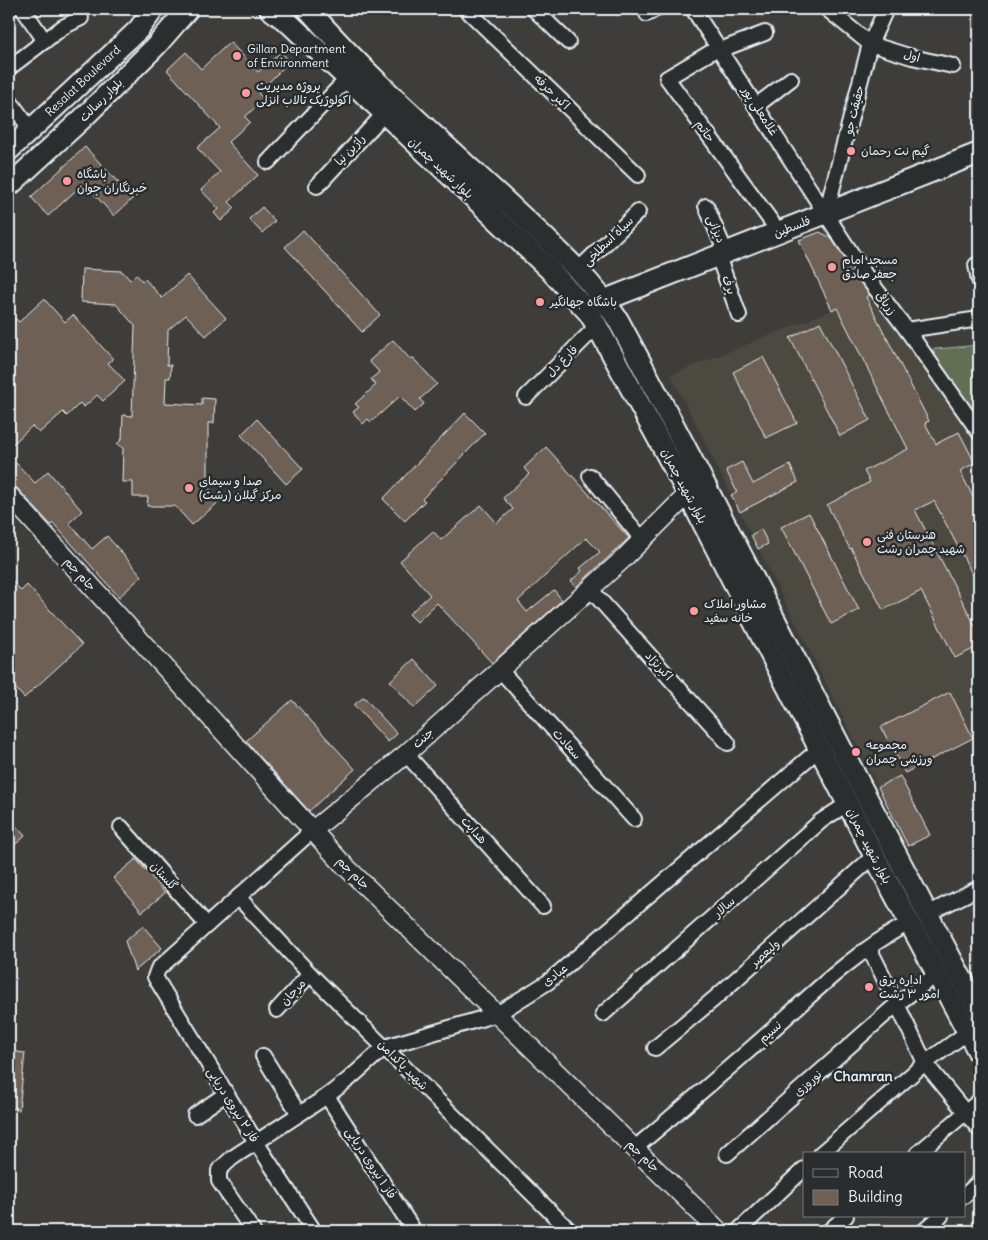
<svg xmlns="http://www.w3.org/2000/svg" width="988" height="1240" font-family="Delius,'Playpen Sans Arabic',sans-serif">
<rect width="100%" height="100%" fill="#3e3d39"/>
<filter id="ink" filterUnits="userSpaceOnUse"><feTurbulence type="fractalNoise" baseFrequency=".02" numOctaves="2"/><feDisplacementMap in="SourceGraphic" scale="10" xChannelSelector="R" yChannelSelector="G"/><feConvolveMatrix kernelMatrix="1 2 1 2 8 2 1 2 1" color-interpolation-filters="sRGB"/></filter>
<g filter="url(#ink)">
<path fill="#4c4841" d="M872,294L979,447V734L878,787L671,375Z"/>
<path fill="#646e54" stroke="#a6b0a6" d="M979,345V436L915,351Z"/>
<g fill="#6e6154" stroke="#e8f1f8">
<path d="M230,42L258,72L281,52L290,61L258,93L264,99L245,117L250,122L228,142L258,175L229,202L235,208L221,221L214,213L219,209L201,190L220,172L197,148L220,128L167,70L186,52L201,69Z"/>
<path d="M85,147L133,198L114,216L84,183L48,216L31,197Z"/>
<path d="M262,207L275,221L262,233L249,219Z"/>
<path d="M303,230L380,315L362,332L285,247Z"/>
<path d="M820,232L831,238L870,295L866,297L929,421L925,423L936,444L959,432L975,463L960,471L979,509V527L974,529L979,540V587L934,501L915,510L979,633V646L955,658L921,591L883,610L851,548L850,549L827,505L870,482L864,471L908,449L837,308L832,310L799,240Z"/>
<path d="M82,269L122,271L130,280L136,274L142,281L145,279L162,298L187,275L226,318L206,336L186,315L168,330L167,365H171L170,378H166L165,403L202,405V398L215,399L214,423H208V487L220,501L192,525L175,506H147L148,497H133V482H122L123,448L117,444L122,439L123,415L132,416L135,326L116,304L81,302Z"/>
<path d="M44,299L65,322L73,315L113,359L108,363L125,381L103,401L97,395L84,407L80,403L67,416L63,412L39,433L32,426L13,444L9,439V324L15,318L19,322Z"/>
<path d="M820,322L870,420L840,436L790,338Z"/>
<path d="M393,340L410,359L412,357L437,384L420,399L424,404L415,412L400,396L371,422L368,419L363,424L353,412L359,407L355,404L376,385L371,379L379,372L369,361Z"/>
<path d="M763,357L797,423L766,438L733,372Z"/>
<path d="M465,413L485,433L422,499L425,501L405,521L383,499Z"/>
<path d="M257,419L303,469L286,484L241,435Z"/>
<path d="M546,447L629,538L576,587L571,581L582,571L580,568L600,552L586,538L518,601L527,612L554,590L562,600L492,663L437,603L417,622L409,614L430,595L400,561L433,531L441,540L481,505L497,523L513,509L503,498L529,474L524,468Z"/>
<path d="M742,462L753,484L790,465L798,482L740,512L731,495L737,492L726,470Z"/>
<path d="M16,463L35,483L48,471L82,511L69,523L92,549L107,536L142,576L119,597L53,523L51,525L17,488L9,483V470Z"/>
<path d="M809,513L859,610L831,624L781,527Z"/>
<path d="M761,529L768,544L758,549L751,535Z"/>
<path d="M9,577L21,591L27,585L82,645L24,698L9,681Z"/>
<path d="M414,659L438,686L414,708L390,681Z"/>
<path d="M950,692L973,738L905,773L881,727Z"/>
<path d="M364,697L397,734L388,742L354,705Z"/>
<path d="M292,700L355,769L309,811L246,741Z"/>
<path d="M900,776L930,835L908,846L878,787Z"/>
<path d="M9,818L25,836L9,850Z"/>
<path d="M136,859L165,893L142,912L113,878Z"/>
<path d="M143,926L162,948L135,971L125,941Z"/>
<path d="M9,1051L25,1053L19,1110L9,1108Z"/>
</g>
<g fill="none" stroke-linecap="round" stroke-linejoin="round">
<defs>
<g id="minor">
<path d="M23,9L45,41"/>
<path d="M466,9L638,175"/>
<path d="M534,9L568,42"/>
<path d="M693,9L866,276L907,330L979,432"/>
<path d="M827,9L870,44L912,57L953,66"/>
<path d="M647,14L656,9"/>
<path d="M718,48L667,78L779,232"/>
<path d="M720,50L765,33"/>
<path d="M9,68L63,27L81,18"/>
<path d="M9,100L31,130"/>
<path d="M756,106L791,79"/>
<path d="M268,162L347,79"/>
<path d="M317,186L384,114"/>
<path d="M706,206L726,253"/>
<path d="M826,213L870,44L886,9"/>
<path d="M718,256L739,315"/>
<path d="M976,265L979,280"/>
<path d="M578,270L638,212"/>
<path d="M907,330L979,319"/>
<path d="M526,397L597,326"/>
<path d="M590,476L642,539"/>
<path d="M590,589L728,743"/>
<path d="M500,670L634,819"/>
<path d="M406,754L543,906"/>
<path d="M121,827L207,925"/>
<path d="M313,830L158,969L155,977L256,1142L314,1231"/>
<path d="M238,897L310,974L570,1231"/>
<path d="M927,914L979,888"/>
<path d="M869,948L889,988"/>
<path d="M897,1004L925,1063L979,1129"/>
<path d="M277,1010L310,974"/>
<path d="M603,1014L821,821L847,804"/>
<path d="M655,1048L714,999L874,856"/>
<path d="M263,1056L299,1114"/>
<path d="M327,1096L414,1231"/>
<path d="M195,1115L226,1094"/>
<path d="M635,1148C680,1110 726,1071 771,1031C814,992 857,950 909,923"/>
<path d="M727,1154L897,1004L937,974"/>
<path d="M820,1154L925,1063L968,1032"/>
<path d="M917,1154L979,1101"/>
<path d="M964,1196L979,1182"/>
<path d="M253,1231L219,1181V1170L232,1158L327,1096L349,1079L385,1047L497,1014L548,982L819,749"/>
<path d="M738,1231L804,1169"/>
<path d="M829,1231L846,1216"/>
<path d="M924,1231L941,1216"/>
</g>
<g id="tertiary">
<path d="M9,495L341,862L719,1231"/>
<path d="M313,830L406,754L590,589L623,559L688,494"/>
</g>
<g id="secondary">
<path d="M270,9L290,24L549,269L589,313L597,326L688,494L890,886L979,1053"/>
<path d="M308,9C369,79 441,141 509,204C548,241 588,275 618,320C741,549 856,782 979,1011"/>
<path d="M9,150L138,30L154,9"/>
<path d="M9,186L82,119L156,46L188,9"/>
<path d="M605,300L979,153"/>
</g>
</defs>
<use href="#minor" stroke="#e8f1f8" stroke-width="18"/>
<use href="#tertiary" stroke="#e8f1f8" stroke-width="21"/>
<use href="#secondary" stroke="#e8f1f8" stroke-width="24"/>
<use href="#minor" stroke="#2a2d2e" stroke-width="14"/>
<use href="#tertiary" stroke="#2a2d2e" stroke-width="18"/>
<use href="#secondary" stroke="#2a2d2e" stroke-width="20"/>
</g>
</g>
<g fill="#ff9aa2" stroke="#2a2d2e" stroke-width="2">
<circle cx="237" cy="56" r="5"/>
<circle cx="246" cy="93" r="5"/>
<circle cx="851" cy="151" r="5"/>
<circle cx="67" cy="181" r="5"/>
<circle cx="832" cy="267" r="5"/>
<circle cx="540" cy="302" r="5"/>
<circle cx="189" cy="488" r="5"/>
<circle cx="867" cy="542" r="5"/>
<circle cx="694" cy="611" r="5"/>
<circle cx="856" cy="752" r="5"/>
<circle cx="869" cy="987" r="5"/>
</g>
<g text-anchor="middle" stroke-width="5" stroke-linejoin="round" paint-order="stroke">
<g font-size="12" fill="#e8f1f8" stroke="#2a2d2e" text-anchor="start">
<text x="247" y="53">Gillan Department<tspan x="247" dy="14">of Environment</tspan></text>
<text x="256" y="90">پروژه مدیریت<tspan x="256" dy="14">اکولوژیک تالاب انزلی</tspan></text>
<text x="861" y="155">گیم نت رحمان</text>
<text x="77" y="178">باشگاه<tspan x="77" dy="14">خبرنگاران جوان</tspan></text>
<text x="842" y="264">مسجد امام<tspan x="842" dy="14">جعفر صادق</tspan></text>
<text x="550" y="306">باشگاه جهانگیر</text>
<text x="199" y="485">صدا و سیمای<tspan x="199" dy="14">مرکز گیلان (رشت)</tspan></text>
<text x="877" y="539">هنرستان فنی<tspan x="877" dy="14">شهید چمران رشت</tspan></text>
<text x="704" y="608">مشاور املاک<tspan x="704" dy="14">خانه سفید</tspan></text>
<text x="866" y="749">مجموعه<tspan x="866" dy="14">ورزشی چمران</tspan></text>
<text x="879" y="984">اداره برق<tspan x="879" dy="14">امور ۳ رشت</tspan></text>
</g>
<g font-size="12" fill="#e8f1f8" stroke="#2a2d2e">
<text transform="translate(912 56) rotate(15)" y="4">اول</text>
<text transform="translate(83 81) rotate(-43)" y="4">Resalat Boulevard</text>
<text transform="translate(552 92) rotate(44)" y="4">اکبر حرفه</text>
<text transform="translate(101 100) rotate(-45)" y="4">بلوار رسالت</text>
<text transform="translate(854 110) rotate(-76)" y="4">حقیقت جو</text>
<text transform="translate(760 111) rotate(57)" y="4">غلامعلی پور</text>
<text transform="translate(705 131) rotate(54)" y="4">حاتم</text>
<text transform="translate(350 150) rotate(-47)" y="4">راژین نیا</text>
<text transform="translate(441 168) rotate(43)" y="4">بلوار شهید چمران</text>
<text transform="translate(792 227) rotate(-21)" y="4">فلسطین</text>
<text transform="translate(716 229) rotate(67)" y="4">دیزانی</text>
<text transform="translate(608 241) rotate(-44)" y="4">سیاه اسطلخی</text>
<text transform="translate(729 285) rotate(71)" y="4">برف</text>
<text transform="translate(886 303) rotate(53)" y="4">زربافی</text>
<text transform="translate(562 361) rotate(-45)" y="4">فارغ دل</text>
<text transform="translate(684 486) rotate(62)" y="4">بلوار شهید چمران</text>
<text transform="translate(80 574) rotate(48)" y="4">جام جم</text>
<text transform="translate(659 666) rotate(48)" y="4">اکبرنژاد</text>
<text transform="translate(423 738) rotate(-42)" y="4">جنت</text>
<text transform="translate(567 744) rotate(48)" y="4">سعادت</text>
<text transform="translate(474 830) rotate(48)" y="4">هدایت</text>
<text transform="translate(869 846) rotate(63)" y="4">بلوار شهید چمران</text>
<text transform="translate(353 873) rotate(45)" y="4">جام جم</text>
<text transform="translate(164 876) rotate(48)" y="4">گلستان</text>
<text transform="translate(724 907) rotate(-41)" y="4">سالار</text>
<text transform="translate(765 953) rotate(-42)" y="4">ولیعصر</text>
<text transform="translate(555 975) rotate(-38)" y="4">عبادی</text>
<text transform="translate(293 992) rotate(-47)" y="4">مرجان</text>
<text transform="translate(770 1032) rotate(-42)" y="4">نسیم</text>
<text transform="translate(403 1065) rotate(45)" y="4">شهید پاکدامن</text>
<text transform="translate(808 1083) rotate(-41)" y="4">نوروزی</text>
<text transform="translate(233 1105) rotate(58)" y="4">فاز ۲ نیروی دریایی</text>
<text transform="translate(643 1156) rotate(44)" y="4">جام جم</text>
<text transform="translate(371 1163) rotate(57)" y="4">فاز ۱ نیروی دریایی</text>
</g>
<g font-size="14" font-weight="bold" fill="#e8f1f8" stroke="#2a2d2e">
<text x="863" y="1081">Chamran</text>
</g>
</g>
<rect width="988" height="1240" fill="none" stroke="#2a2d2e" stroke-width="30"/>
<rect x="15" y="15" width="958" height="1210" fill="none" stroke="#e8f1f8" stroke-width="2" filter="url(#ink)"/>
<rect x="803" y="1152" width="162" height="65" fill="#2a2d2e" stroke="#767b7f"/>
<rect x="813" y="1169" width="25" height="8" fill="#2a2d2e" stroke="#767b7f"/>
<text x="848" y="1178" font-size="15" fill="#e8f1f8">Road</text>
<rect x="813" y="1190" width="25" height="15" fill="#6e6154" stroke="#767b7f"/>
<text x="848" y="1202" font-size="15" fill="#e8f1f8">Building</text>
</svg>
